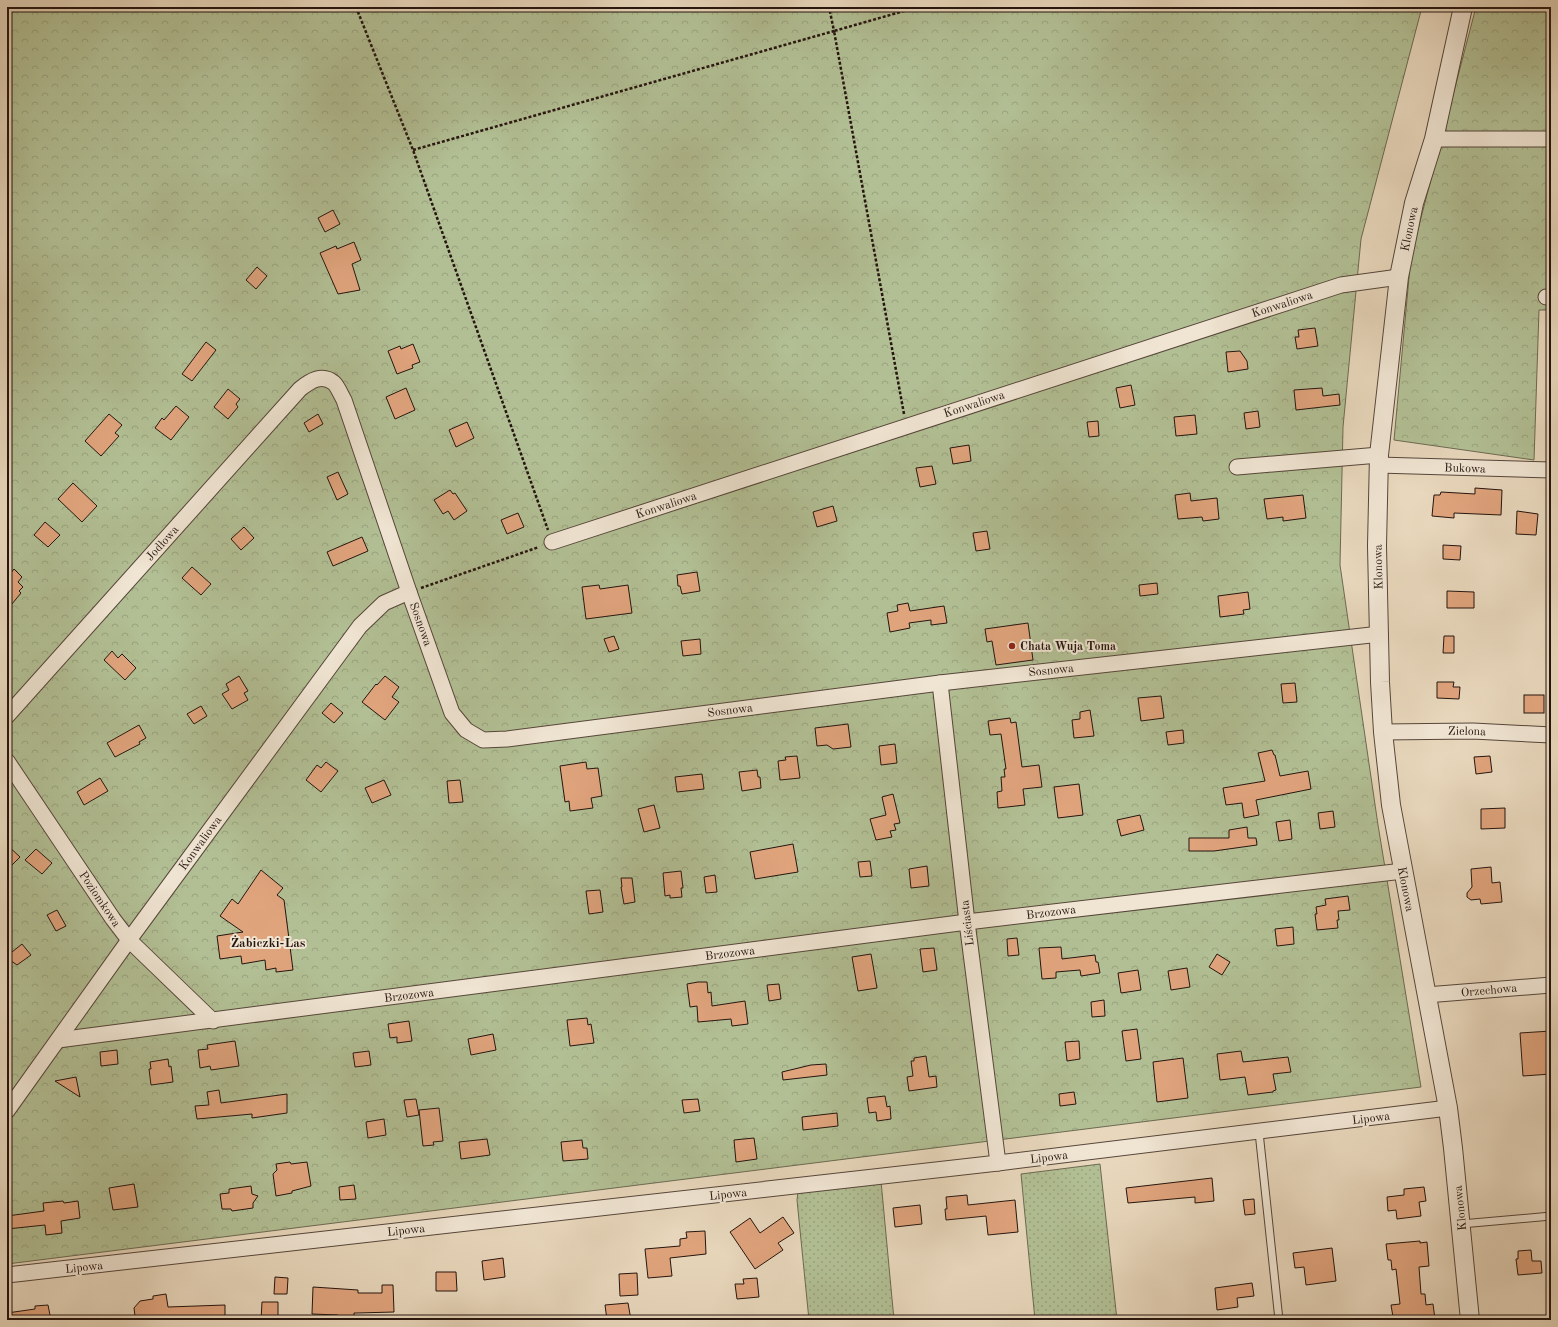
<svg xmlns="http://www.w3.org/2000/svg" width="1558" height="1327" font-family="'Old Standard TT',serif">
<defs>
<pattern id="grass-dots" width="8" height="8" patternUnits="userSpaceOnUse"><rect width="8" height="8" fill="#b2bf94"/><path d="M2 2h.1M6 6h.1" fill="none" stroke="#99a37e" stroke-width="1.8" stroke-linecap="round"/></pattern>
<pattern id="forest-crowns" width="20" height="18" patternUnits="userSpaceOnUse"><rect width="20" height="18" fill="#b2bf94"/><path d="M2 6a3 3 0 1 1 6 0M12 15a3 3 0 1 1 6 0" fill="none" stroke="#99a37e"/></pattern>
</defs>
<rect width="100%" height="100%" fill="#e8d7bc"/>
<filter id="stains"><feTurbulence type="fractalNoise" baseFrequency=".005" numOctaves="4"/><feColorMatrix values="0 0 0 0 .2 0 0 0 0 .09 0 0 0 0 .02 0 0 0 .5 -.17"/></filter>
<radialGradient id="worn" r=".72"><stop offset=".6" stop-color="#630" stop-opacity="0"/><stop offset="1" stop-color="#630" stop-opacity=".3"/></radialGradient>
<g fill="url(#grass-dots)" stroke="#6c6a52">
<path d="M1100,1164L1117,1320H1035L1021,1174Z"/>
<path d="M881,1181L894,1320H809L797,1200L798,1191Z"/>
</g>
<g fill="url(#forest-crowns)" stroke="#6c6a52">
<path d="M7,7H1422L1361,239L1343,427L1340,565L1378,825L1421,1087L7,1264Z"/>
<path d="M1476,7H1551V310H1539L1534,460L1394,440L1411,256Z"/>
</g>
<g fill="#e0a47d" stroke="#25150f">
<path d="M333,210L340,224L325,232L318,218Z"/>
<path d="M354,242L361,260L352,264L360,290L338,294L320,253L336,246L337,249Z"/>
<path d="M257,267L267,276L256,289L246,280Z"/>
<path d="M1315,328L1318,346L1297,349L1295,337H1299L1298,330Z"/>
<path d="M206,342L216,350L192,381L182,374Z"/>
<path d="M413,344L420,362L412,365L413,368L397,374L388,351L400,346L401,349Z"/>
<path d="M1240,351L1247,361L1248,369L1228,372L1226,352Z"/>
<path d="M1131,385L1135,405L1120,408L1116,388Z"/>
<path d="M406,388L415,410L395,419L386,397Z"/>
<path d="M1322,388L1323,396L1339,394L1340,405L1296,410L1294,390Z"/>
<path d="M228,389L240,399L236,404L238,407L228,419L214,407Z"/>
<path d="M176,406L189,417L171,440L155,428L162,418L164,420Z"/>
<path d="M1258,411L1260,427L1246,429L1244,413Z"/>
<path d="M109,414L122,425L115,433L119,436L101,456L85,441Z"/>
<path d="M318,414L323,424L309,432L304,423Z"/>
<path d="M1195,415L1197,434L1176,436L1174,417Z"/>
<path d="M1098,421L1099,436L1089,437L1087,422Z"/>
<path d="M467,422L474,438L456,447L449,430Z"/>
<path d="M969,445L971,461L953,464L950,448Z"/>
<path d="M932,466L936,484L920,487L916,468Z"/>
<path d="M338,472L348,494L337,500L327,477Z"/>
<path d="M73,483L97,506L82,522L58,499Z"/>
<path d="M1475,488L1502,490L1501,515L1454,513V518L1432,516L1434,495H1440L1441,492L1475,494Z"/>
<path d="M450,490L453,494L455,493L467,511L454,520L448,511L443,514L434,500Z"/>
<path d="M1190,493L1191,501L1217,498L1219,519L1203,521L1202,517L1178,519L1175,495Z"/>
<path d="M1303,495L1306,518L1283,521V517L1267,519L1264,499Z"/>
<path d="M833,506L837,521L817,527L813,512Z"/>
<path d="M1517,511L1538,514L1536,535L1516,534Z"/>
<path d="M518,513L524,527L507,534L501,520Z"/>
<path d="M45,522L60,535L48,547L34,535Z"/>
<path d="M244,527L254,538L241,550L231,539Z"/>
<path d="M987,531L990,549L976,551L973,533Z"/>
<path d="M362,537L368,551L333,566L327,552Z"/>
<path d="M1443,545L1461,546L1460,560L1443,559Z"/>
<path d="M192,567L211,584L201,595L182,578Z"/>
<path d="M14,569L22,577L18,582L23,587L19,591L21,593L7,610V572L10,574Z"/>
<path d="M697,572L700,591L682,594L680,586H678L677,575Z"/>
<path d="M1157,583L1158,594L1140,596L1139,585Z"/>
<path d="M599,585L600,589L628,585L632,613L586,619L582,587Z"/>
<path d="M1447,591L1474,592V608H1447Z"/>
<path d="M1248,592L1250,609L1243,610L1244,614L1220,617L1218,596Z"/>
<path d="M908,603L910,611L944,606L947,623L931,625V620L909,623L910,628L890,632L887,613L898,611L897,605Z"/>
<path d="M1028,623L1033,660L996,665L992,641L987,642L985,629Z"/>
<path d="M614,636L619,649L609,652L604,639Z"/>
<path d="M1444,636H1454V653H1443Z"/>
<path d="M700,639L701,654L683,656L681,641Z"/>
<path d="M112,651L118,658L122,654L136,668L125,680L104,660Z"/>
<path d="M239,676L248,691L244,693L248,700L232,709L222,694L229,690L226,684Z"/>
<path d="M385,676L399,687L392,697L399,702L385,720L362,702L376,684L377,685Z"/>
<path d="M1437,682H1454L1453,687H1460L1459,699L1437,698Z"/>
<path d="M1295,683L1297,702L1283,703L1281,684Z"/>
<rect x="1524" y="695" width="20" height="18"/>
<path d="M1161,696L1164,718L1141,721L1138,698Z"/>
<path d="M331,703L343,713L334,723L322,713Z"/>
<path d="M201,706L207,716L194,724L187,714Z"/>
<path d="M1090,710L1094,736L1074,738L1072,720L1080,719V712Z"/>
<path d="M1010,718L1011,723L1016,722L1022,767L1039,765L1042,787L1023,789L1025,805L998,808L997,792L1002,791L1001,777H1005L1004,769H1006L1001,734L990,735L988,721Z"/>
<path d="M848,724L851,747L833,749L827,745L817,746L815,728Z"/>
<path d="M139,725L146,738L139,742L140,744L115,757L107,743Z"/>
<path d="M1183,730L1184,743L1168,745L1166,732Z"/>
<path d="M895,744L897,763L881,765L879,746Z"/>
<path d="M1272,750L1274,755H1275L1280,776L1308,771L1311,789L1256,800L1259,815L1244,818L1242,803L1226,805L1223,788L1265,781L1258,753Z"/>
<path d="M797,756L800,778L780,780L778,761L786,760L785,757Z"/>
<path d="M1490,756L1492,772L1476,774L1474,757Z"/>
<path d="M326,762L338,771L321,792L306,780L317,765L321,768Z"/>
<path d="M586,762L587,769L598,768L602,796L591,798L593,808L570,811L569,801L565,802L560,766Z"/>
<path d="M757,770L758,777H760L761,788L742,791L739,772Z"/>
<path d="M702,774L704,789L677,792L675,777Z"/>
<path d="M100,778L108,791L84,805L77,792Z"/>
<path d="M384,780L391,795L372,803L365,788Z"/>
<path d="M460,780L463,802L449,803L447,781Z"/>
<path d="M1079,784L1083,815L1058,818L1054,787Z"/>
<path d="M893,794L900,823L894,824L896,830L890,831L892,837L876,840L870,819L886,815L882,797Z"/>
<path d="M654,805L660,828L644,832L638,809Z"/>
<path d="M1505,808V828L1481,829V809Z"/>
<path d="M1333,811L1335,827L1320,829L1318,813Z"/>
<path d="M1140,815L1144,830L1121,836L1117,820Z"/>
<path d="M1290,820L1292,839L1279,841L1276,822Z"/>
<path d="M1247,827L1248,838H1256L1257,845L1214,851H1189V838H1229V830Z"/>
<path d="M793,844L798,872L755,879L750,852Z"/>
<path d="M7,845L20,857L7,870Z"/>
<path d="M36,849L52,863L42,874L25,860Z"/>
<path d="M870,861L872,876L860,877L858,862Z"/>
<path d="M927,866L929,886L911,888L909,869Z"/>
<path d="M1491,867L1492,883L1500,882L1502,902L1481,904L1480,899L1471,900L1467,897V893L1472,887L1471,869Z"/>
<path d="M261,870L283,888L277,895L284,900L293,970L276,972V968L266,970L265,960L242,964L241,956L220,959L217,936L243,932L220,916L232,899L238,904Z"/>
<path d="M681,871L683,888H681L682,897L670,898V895L665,896L663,873Z"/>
<path d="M715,875L717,892L706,893L704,877Z"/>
<path d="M621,878H632L635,902L624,904L621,887H622Z"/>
<path d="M600,890L603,912L589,914L586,891Z"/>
<path d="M1348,896L1350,910L1338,911L1339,920H1337L1338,928L1317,930L1315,914H1317L1316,907L1326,905L1325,899Z"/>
<path d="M57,910L66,926L56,931L47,915Z"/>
<path d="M1293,927L1294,944L1277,946L1275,929Z"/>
<path d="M1017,938L1019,955L1008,956L1007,939Z"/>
<path d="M22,944L31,955L17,965L7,958V956Z"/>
<path d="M1061,947L1062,959L1095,955L1096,962H1098L1100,973L1081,976L1080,970L1056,972V978L1042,979L1039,948Z"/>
<path d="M934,948L937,970L923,972L920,949Z"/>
<path d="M871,954L877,988L858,991L852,957Z"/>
<path d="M1217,954L1230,962L1222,975L1209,967Z"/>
<path d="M1187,968L1190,987L1171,990L1168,971Z"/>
<path d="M1138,970L1141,990L1121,993L1118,973Z"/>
<path d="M698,982H707L708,993L711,992L712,1006L745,1001L748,1024L732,1026L731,1019L698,1022L697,1006L690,1007L687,984Z"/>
<path d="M779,984L781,999L769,1001L767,985Z"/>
<path d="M1104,1000L1105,1016L1092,1017L1091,1002Z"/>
<path d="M587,1018L588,1025L591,1024L594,1043L570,1046L567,1020Z"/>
<path d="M409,1021L412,1041L397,1043V1037L390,1038L388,1024Z"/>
<path d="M1137,1029L1141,1059L1126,1061L1122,1031Z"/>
<path d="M1551,1031V1074L1523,1076L1520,1033Z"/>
<path d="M493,1034L496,1050L471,1055L468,1039Z"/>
<path d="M235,1041L239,1066L211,1070L210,1066L200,1068L198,1050L208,1049L207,1045Z"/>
<path d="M1079,1041L1080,1059L1067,1061L1065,1042Z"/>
<path d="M117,1050L118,1064L101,1066L100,1052Z"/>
<path d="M369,1051L371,1065L355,1067L353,1053Z"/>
<path d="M1241,1051L1243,1062L1288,1057L1291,1072L1273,1074L1276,1090L1273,1091V1092L1248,1095L1245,1077L1220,1080L1217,1054Z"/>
<path d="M926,1056L929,1077L936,1076L937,1087L909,1091L907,1077L913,1076L911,1061H914V1058Z"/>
<path d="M1183,1058L1188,1098L1157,1102L1153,1062Z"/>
<path d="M168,1059L169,1067L171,1066L173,1082L151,1085L149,1069H151L150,1062Z"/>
<path d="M826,1064L827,1075L783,1080L782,1072L811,1065Z"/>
<path d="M76,1077L80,1097L55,1081Z"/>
<path d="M219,1090L221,1103L287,1094V1113L252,1118V1114L197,1119L195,1106L209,1105L207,1092Z"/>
<path d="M1074,1092L1076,1104L1060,1106L1059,1094Z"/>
<path d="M885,1096L887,1107L890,1106L891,1119L877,1121L876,1112L869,1113L867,1098Z"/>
<path d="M416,1099L419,1115L407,1117L404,1100Z"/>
<path d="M698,1099L700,1111L684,1113L682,1100Z"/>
<path d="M439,1108L443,1141L433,1142L434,1145L423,1146L419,1110Z"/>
<path d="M837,1113L838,1126L803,1130L802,1117Z"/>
<path d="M384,1119L386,1135L368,1138L366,1122Z"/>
<path d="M754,1138L757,1159L736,1162L734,1140Z"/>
<path d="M487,1139L490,1155L461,1159L459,1142Z"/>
<path d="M582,1140L583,1148H587L588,1159L563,1161L561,1142Z"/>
<path d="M290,1162L291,1164L307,1162L311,1186L292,1191V1193L276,1196L273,1174L277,1170L276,1164Z"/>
<path d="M1212,1178L1214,1201L1195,1203V1197L1128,1203L1126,1188Z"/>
<path d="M134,1184L138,1207L113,1210L109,1188Z"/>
<path d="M354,1185L356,1199L340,1200L339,1187Z"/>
<path d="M251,1186L252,1194L258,1196L253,1203V1208L232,1211L231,1209H222L220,1194L229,1193V1189Z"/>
<path d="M1424,1187L1426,1201L1419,1202L1421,1216L1397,1219L1396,1210L1388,1211L1387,1197L1404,1195V1189Z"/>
<path d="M967,1195L968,1205L1015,1200L1018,1232L988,1235L986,1216L946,1220L945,1209H947L946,1197Z"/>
<path d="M1254,1199L1255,1214L1245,1215L1243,1200Z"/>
<path d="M63,1201L64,1203L78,1201L80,1218L61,1221L62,1233L46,1235L45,1225L7,1229V1216L44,1211L43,1203Z"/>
<path d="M920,1205L922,1224L895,1227L893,1208Z"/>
<path d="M783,1217L794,1233L778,1243L783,1250L755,1269L730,1232L750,1218L760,1233Z"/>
<path d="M705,1231L706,1254L670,1258L672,1276L648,1278L645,1249L680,1246V1239L687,1238L686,1232Z"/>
<path d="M1420,1241V1243L1427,1242L1429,1266L1419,1267L1421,1294H1425L1426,1305L1433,1304L1435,1319L1397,1320V1316L1393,1317L1391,1305L1400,1304L1396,1269L1392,1270L1391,1260H1388L1386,1244Z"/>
<path d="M1332,1248L1336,1281L1306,1285L1304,1267L1295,1268L1293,1253Z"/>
<path d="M1531,1250L1532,1261H1541L1542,1273L1518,1275L1516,1259H1518V1251Z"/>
<path d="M503,1258L505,1277L484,1280L482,1261Z"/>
<path d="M436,1272H456L457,1291H436Z"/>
<path d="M637,1273L638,1295L620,1296L619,1274Z"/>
<path d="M275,1277L288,1278L287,1294H274Z"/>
<path d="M757,1278L759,1297L737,1299L735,1284H744L743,1279Z"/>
<path d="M1252,1283L1254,1296L1237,1298L1238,1307L1217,1310L1215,1288Z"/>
<path d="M382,1285H393L394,1312L357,1313H354V1319L338,1318V1315L312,1314L313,1287L358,1290V1293H382Z"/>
<path d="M166,1294L168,1307L225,1305V1320H186V1316L139,1320L138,1316H135L134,1308L140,1301L153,1299V1296Z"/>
<path d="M262,1302H278V1320H261Z"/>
<path d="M628,1303L631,1320H607L605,1305Z"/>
<path d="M48,1305L51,1320H7V1313L35,1309V1306Z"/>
</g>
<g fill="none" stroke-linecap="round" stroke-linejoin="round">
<defs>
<g id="service">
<path d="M1259,1132L1279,1320"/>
<path d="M1461,1224L1551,1216"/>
</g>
<g id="minor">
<path d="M1434,139H1551"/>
<path d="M1546,297H1551"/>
<path d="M1378,465L1551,470"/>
<path d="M1237,467L1379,455"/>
<path d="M552,542L1341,285L1399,277"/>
<path d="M940,683L967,922L998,1163"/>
<path d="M7,716L300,389C310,381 322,373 334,383C338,387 341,395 344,400L409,592L452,713L466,730L483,740L507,739L940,683L1380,634"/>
<path d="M1383,732L1473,731L1551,735"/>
<path d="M7,761L113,919L129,940L213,1021"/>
<path d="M1426,995L1551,985"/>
<path d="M58,1040L967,922L1403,871"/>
<path d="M7,1111L129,940L360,626L384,603L409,592"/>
<path d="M7,1275L998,1163L1448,1108"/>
</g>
<path id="tertiary" d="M1463,7L1434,139L1414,203L1399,277L1379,455L1377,546L1380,682L1383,732L1391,805L1448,1108L1453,1148L1470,1320"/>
</defs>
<use href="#service" stroke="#56463a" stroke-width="9"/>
<use href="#minor" stroke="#56463a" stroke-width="17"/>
<use href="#tertiary" stroke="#56463a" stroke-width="20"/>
<g stroke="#25150f" stroke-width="2.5" stroke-dasharray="3 2" stroke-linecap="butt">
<path d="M356,7L413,150L548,530"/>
<path d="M413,150L834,31L829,7"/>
<path d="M904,414L834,31L918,7"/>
<path d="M421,588L539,547"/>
</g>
<use href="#service" stroke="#f0e5d3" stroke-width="7"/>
<use href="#minor" stroke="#f0e5d3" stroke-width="15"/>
<use href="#tertiary" stroke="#f0e5d3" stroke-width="18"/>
</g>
<circle fill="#8f2418" stroke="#f0e5d3" stroke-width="1.5" cx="1012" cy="646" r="4"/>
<g text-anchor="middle" stroke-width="4" stroke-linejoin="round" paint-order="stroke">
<g font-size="12" fill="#25150f" stroke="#f0e5d3">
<text transform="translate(1409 229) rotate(-78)" y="4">Klonowa</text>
<text transform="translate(1282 304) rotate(-18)" y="4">Konwaliowa</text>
<text transform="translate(974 404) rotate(-18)" y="4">Konwaliowa</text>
<text transform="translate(1465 468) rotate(2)" y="4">Bukowa</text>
<text transform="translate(666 505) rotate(-18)" y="4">Konwaliowa</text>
<text transform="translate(162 543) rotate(-48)" y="4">Jodłowa</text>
<text transform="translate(1378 567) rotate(-91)" y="4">Klonowa</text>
<text transform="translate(421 624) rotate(70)" y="4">Sosnowa</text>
<text transform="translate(1051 670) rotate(-6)" y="4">Sosnowa</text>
<text transform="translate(730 710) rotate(-7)" y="4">Sosnowa</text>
<text transform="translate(1467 731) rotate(1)" y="4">Zielona</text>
<text transform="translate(200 843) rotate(-54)" y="4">Konwaliowa</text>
<text transform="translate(1406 889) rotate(79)" y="4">Klonowa</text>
<text transform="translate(100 899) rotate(56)" y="4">Poziomkowa</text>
<text transform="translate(1051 912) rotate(-7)" y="4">Brzozowa</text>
<text transform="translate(967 923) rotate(-97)" y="4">Liściasta</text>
<text transform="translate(730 953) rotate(-7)" y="4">Brzozowa</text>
<text transform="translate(1489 990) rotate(-5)" y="4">Orzechowa</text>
<text transform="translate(409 995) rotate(-7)" y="4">Brzozowa</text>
<text transform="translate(1371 1118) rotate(-7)" y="4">Lipowa</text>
<text transform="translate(1049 1157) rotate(-7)" y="4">Lipowa</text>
<text transform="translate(728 1194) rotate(-6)" y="4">Lipowa</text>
<text transform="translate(1460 1208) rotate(-96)" y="4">Klonowa</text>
<text transform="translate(406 1230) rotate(-6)" y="4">Lipowa</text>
<text transform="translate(84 1267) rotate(-6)" y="4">Lipowa</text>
</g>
<g font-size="12" font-weight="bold" fill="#25150f" stroke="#f0e5d3" text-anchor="start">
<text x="1020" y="650">Chata Wuja Toma</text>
</g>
<g font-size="13" font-weight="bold" fill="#25150f" stroke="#f0e5d3">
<text x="268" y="947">Żabiczki-Las</text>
</g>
</g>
<rect width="1558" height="1327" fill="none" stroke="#e8d7bc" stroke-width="24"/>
<rect x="8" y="8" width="1542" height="1311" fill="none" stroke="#25150f" stroke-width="2"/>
<rect x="12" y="12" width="1534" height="1303" fill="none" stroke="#25150f"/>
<rect width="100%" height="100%" filter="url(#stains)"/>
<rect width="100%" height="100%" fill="url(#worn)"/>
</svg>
